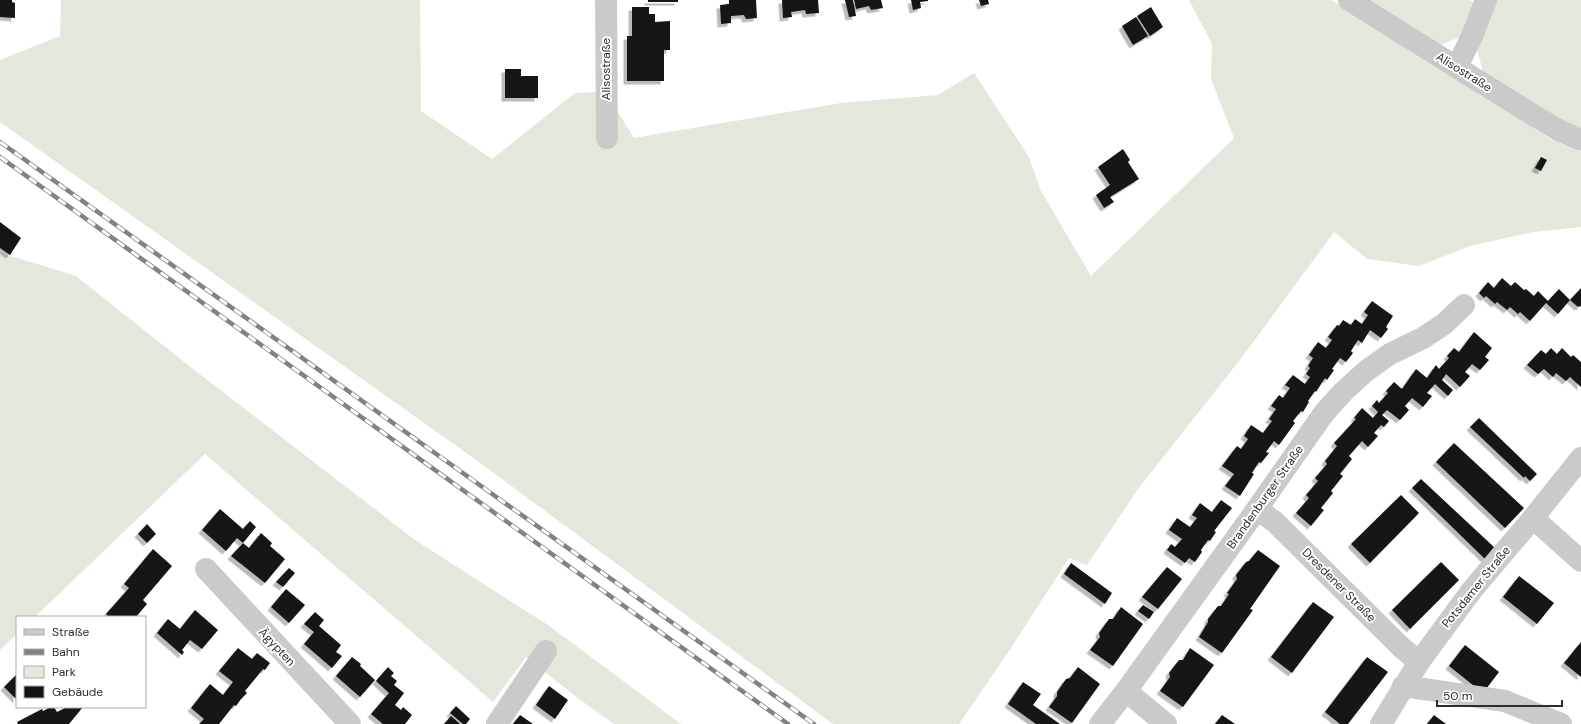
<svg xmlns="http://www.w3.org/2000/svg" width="1581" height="724" font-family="'DM Sans',sans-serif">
<defs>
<filter id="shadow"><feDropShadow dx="-3.5" dy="3.5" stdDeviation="0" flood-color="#0004"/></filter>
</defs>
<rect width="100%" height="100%" fill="#fff"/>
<g fill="#e3e8dc">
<path d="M61,0H420L421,111L492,159L575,93L594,92L606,100L618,112L634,138L841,103L938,95L974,73L1029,157L1041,191L1091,276L1234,138L1211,79L1212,44L1189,0H1331L1371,24L1552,140L1581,152V227L1533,232L1470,246L1419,266L1367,259L1334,232L1243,356L1138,489L1087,565L1069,558L1013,645L959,724H833L479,462L0,122V60L60,36Z"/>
<path d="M1369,0H1469L1476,4L1463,36L1440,45Z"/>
<path d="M1494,0H1581V132L1484,75L1477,50Z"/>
<path d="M0,252L8,256L18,258L76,276L188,365L415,540L548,625L681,724H614L579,699L526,657L493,702L205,454L35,617H17V634L0,650Z"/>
</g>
<g fill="#141414" filter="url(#shadow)">
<path d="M0,0H12V2L15,3V18L0,17Z"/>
<rect x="648" y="0" width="30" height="2"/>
<path d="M729,0H756L757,18L746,19L744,15L731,16V23L721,24L720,5L729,4Z"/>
<path d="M782,0H818L819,13L806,14L805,10L791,12L792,17L783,18Z"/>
<path d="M845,0H853L856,16L849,17Z"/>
<path d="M854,0H881L883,8L871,10L869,6L856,9Z"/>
<path d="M911,0H928V1L920,2L921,8L913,10Z"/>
<path d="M979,0H988L989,4L981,6Z"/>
<path d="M632,7H649V14H655V22L670,21V50H664V81H627V36H632Z"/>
<path d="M1151,7L1163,27L1150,36L1137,16Z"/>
<path d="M1136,17L1148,36L1133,45L1122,26Z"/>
<path d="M505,69H521V76H538V98H505Z"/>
<path d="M1123,149L1130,160L1128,162L1139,179L1110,197L1114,202L1104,208L1096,195L1110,185L1098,167Z"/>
<path d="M1541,157L1547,160L1541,171L1535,168Z"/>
<path d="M0,222L21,238L10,255L0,248Z"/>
<path d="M1502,278L1511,286L1515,282L1524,290L1526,289L1534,296L1538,291L1548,301L1559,289L1570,300L1558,314L1546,303L1530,321L1520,312L1518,314L1510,307L1507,310L1497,302L1495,304L1486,296L1484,298L1479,293L1488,282L1494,288Z"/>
<path d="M1581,288V307L1580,306L1578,307L1570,300Z"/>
<path d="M1372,301L1393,316L1386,327L1388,329L1381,338L1370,330L1362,343L1358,340L1351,351L1353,353L1346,362L1340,358L1332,369L1334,370L1327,380L1325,378L1316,392L1315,391L1308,401L1309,402L1303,412L1301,411L1293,421L1295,423L1279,445L1274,441L1266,452L1269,453L1261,463L1259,462L1252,473L1254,474L1240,496L1225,486L1234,474L1222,466L1237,446L1241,449L1248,439L1244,436L1251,425L1263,433L1272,421L1269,419L1276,409L1271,406L1279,395L1283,398L1290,388L1285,385L1293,375L1305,384L1310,377L1306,374L1310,368L1308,366L1313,358L1309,355L1318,342L1326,348L1332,340L1328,337L1337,325L1339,326L1343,320L1351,325L1355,319L1362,324L1368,315L1364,312Z"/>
<path d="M1474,332L1492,348L1485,357L1489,360L1480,370L1472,364L1465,372L1470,376L1460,387L1446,374L1442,380L1453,390L1448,396L1435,384L1427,393L1432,396L1423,407L1412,398L1405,406L1409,410L1400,420L1387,410L1382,415L1389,421L1384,427L1381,425L1374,433L1378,436L1368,447L1362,441L1349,456L1352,459L1340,474L1343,476L1331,491L1333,493L1321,508L1324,510L1311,526L1296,513L1309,498L1306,495L1318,481L1315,478L1327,464L1325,461L1337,446L1334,443L1356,419L1354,418L1362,408L1373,418L1378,412L1372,406L1377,400L1379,403L1388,393L1386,391L1394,382L1402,389L1416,369L1427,378L1436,365L1439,369L1449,358L1447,356L1454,348L1459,352Z"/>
<path d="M1551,348L1557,354L1562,348L1571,357L1573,355L1581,362V387L1570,377L1566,381L1556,373L1553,377L1544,369L1538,374L1527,365L1541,350L1546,354Z"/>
<path d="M1479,418L1537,474L1530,481L1525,476L1524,478L1470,427Z"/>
<path d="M1454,443L1524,508L1505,528L1436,462Z"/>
<path d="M1421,479L1495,548L1485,559L1412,488Z"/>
<path d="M1401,495L1419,513L1370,563L1351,544Z"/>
<path d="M1221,500L1232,508L1214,531L1216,532L1210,541L1208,540L1201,550L1202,552L1195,562L1189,558L1185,563L1167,550L1171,544L1175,547L1182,539L1169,530L1177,518L1190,527L1197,518L1192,515L1200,503L1212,512Z"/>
<path d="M220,509L243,529L250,521L256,527L243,543L237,538L226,551L202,530Z"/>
<path d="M147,524L156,534L147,543L138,534Z"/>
<path d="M261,533L272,543L270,546L285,559L265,583L231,556L243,543L249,548Z"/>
<path d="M153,549L172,566L143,600L147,604L136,617H109L106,614L129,588L124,584Z"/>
<path d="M1258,550L1280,566L1250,609L1253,610L1222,653L1199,637L1208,622V619L1218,606H1221L1229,594L1227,593L1237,579L1236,575L1246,562L1249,561Z"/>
<path d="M1441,562L1459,580L1410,629L1392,610Z"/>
<path d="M1071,563L1112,593L1105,604L1064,574Z"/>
<path d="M1167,567L1182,579L1158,609L1142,597Z"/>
<path d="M289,568L295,573L283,587L276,582Z"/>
<path d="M1519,576L1554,603L1537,624L1503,597Z"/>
<path d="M286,589L305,605L289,623L271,607Z"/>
<path d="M1313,602L1334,617L1292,673L1271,657Z"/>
<path d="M1143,605L1154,612L1149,619L1138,611Z"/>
<path d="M1121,607L1143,624L1113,666L1090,650L1100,637L1099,633L1109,619H1113Z"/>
<path d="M195,610L218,630L202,649L190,640L182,650L184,652L182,655L157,633L168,619L180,629Z"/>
<path d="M315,612L324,620L319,626L341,645L336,652L342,656L332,668L304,644L314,632L304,624Z"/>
<path d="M1581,642V677L1564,663Z"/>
<path d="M1465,645L1499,672L1483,693L1449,666Z"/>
<path d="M238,648L252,659L257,653L270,663L265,670L263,669L245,691L247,693L241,699L236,706L234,705L219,724H199L204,719L191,708L210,684L223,695L233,682L219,671Z"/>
<path d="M1190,648L1214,665L1183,707L1160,691L1170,677L1169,673L1179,660H1183Z"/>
<path d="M352,657L361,664L360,666L375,680L360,697L336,676Z"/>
<path d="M1367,657L1388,672L1348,724H1340L1325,712Z"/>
<path d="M388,667L394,673L391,676L397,681L394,685L404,693L395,705L401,710L403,707L412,715L405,724H383L371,714L389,693L376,681Z"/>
<path d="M1078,667L1100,684L1072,723L1049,707L1057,696V692L1066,679L1070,678Z"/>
<path d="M17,674V700L4,687Z"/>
<path d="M1023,682L1041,694L1033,705L1060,724H1036L1008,704Z"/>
<path d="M549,686L568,700L555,719L536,705Z"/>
<path d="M456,706L470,719L466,724H463L450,713Z"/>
<path d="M51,707H54L57,712L67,707H83L69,724H18L17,722L42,709L43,711Z"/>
<path d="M520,715L533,724H513Z"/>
<path d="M1222,715L1235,724H1215Z"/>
<path d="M1434,715L1446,724H1427Z"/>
<path d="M451,716L460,724H444Z"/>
</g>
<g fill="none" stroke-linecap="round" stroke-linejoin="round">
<g stroke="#cacaca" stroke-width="22">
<path d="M606,0L607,138"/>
<path d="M1349,0L1525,110L1560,131L1581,140"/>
<path d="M1457,67L1472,36L1486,0"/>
<path d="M1257,509L1275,522L1401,647L1419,662"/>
<path d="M1533,518L1581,561"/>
<path d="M206,569L350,724"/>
<path d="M1403,686L1505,701L1561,724"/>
<path d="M1126,691L1166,724"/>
<path d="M497,724L546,651"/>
<path d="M1100,724L1126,691L1257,509L1324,413L1343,392L1366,371L1390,354L1423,338L1444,324L1464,305"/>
<path d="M1381,724L1419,662L1472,590L1533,518L1581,458"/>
</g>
<defs>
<g id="rail">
<path d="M0,142L814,724"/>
<path d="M0,157L788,724"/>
</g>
</defs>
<use href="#rail" stroke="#828282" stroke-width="4.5"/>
<use href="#rail" stroke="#fff" stroke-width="3" stroke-dasharray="9" stroke-linecap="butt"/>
</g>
<g text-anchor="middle" stroke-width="4" stroke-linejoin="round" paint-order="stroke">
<g font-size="12" fill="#2d2d2d" stroke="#fff">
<text transform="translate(606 69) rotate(-90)" y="4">Alisostraße</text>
<text transform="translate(1464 72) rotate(32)" y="4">Alisostraße</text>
<text transform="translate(1265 497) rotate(-55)" y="4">Brandenburger Straße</text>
<text transform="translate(1339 585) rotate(45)" y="4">Dresdener Straße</text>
<text transform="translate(1476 587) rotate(-51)" y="4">Potsdamer Straße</text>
<text transform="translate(277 647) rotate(47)" y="4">Ägypten</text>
</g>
</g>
<rect x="16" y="616" width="130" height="92" fill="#ffffff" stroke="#ababab"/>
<rect x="24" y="629" width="20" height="6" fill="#cacaca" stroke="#ababab"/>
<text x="52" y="636" font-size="12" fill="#2d2d2d">Straße</text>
<rect x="24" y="649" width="20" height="6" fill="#828282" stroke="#ababab"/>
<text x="52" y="656" font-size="12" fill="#2d2d2d">Bahn</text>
<rect x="24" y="666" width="20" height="12" fill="#e3e8dc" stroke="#ababab"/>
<text x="52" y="676" font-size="12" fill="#2d2d2d">Park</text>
<rect x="24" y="686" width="20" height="12" fill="#141414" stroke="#ababab"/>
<text x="52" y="696" font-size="12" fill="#2d2d2d">Gebäude</text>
<path d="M1437 700v6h125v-6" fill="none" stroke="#2d2d2d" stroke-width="2"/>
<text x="1443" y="700" font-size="12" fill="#2d2d2d" stroke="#ffffff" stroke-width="3" paint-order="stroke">50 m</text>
</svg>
